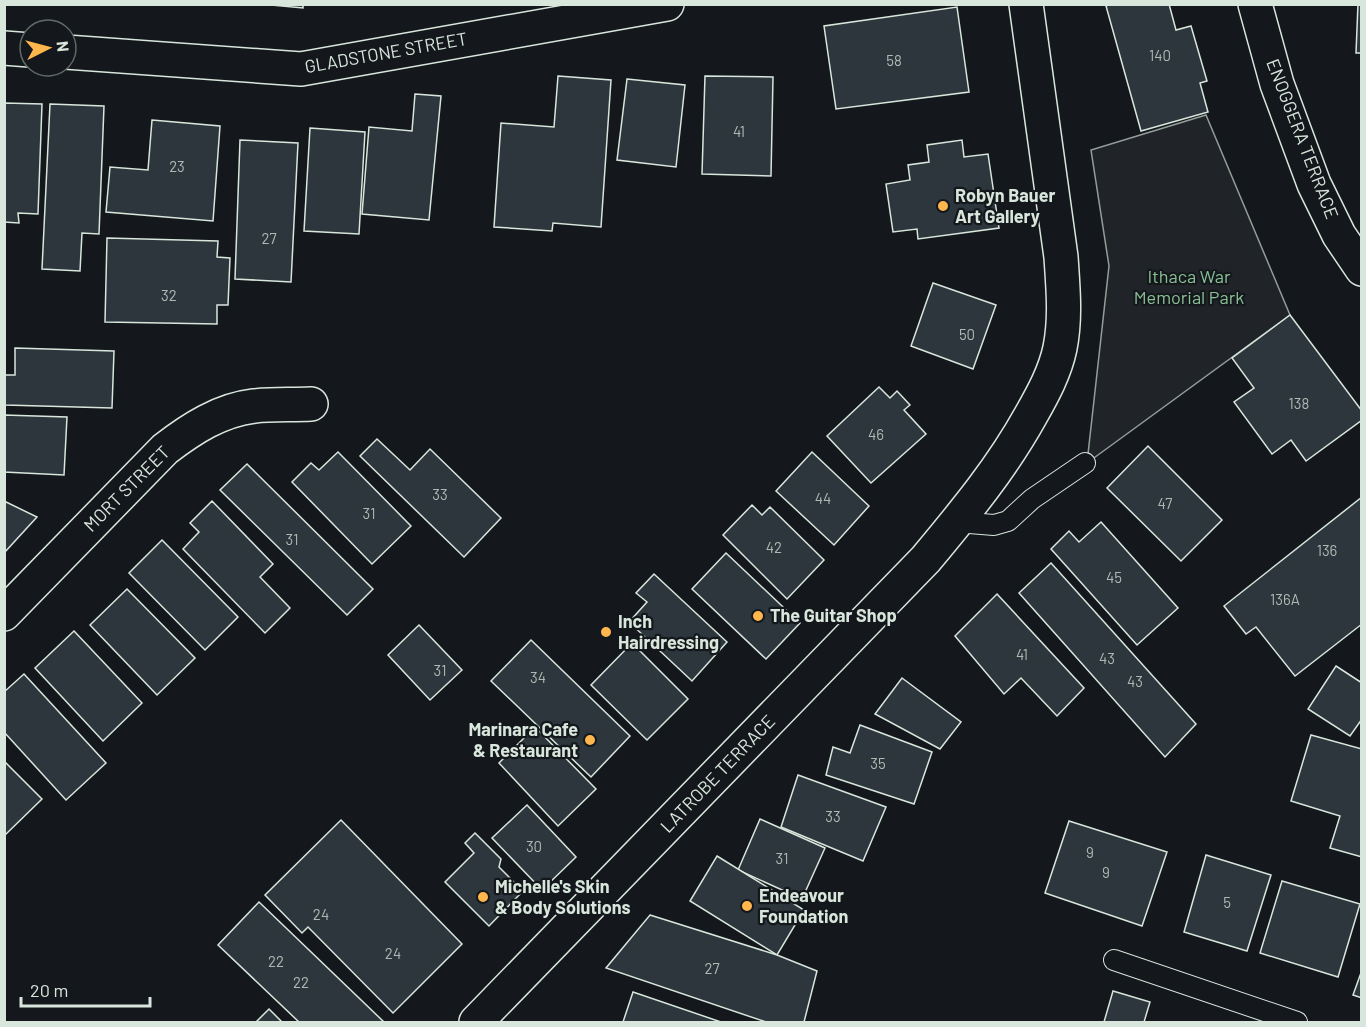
<svg xmlns="http://www.w3.org/2000/svg" width="1366" height="1027" font-family="Barlow,sans-serif">
<rect width="100%" height="100%" fill="#14181c"/>
<path fill="#202428" stroke="#939e99" stroke-width="1.5" d="M1206,115L1290,315L1087,463L1109,266L1091,150Z"/>
<g fill="#2c363c" stroke="#d8e6dc" stroke-width="1.5">
<path d="M260,4H303V8Z"/>
<path d="M1111,4H1169L1176,30L1191,26L1207,81L1200,83L1208,112L1141,131L1106,6Z"/>
<path d="M1358,4H1362V53H1356Z"/>
<path d="M957,7L969,92L836,109L824,26Z"/>
<path d="M558,76L611,80L601,227L553,223L552,231L494,227L501,123L554,127Z"/>
<path d="M705,76L773,77L771,176L702,174Z"/>
<path d="M627,79L685,85L676,167L617,160Z"/>
<path d="M415,94L441,96L429,220L362,214L369,127L412,131Z"/>
<path d="M4,103L42,104L38,214L18,213L19,223L4,222Z"/>
<path d="M50,104L104,106L99,234L82,233L80,271L42,269Z"/>
<path d="M152,120L220,126L213,221L106,212L110,167L148,170Z"/>
<path d="M310,128L365,132L359,234L304,231Z"/>
<path d="M240,140L298,143L291,282L235,279Z"/>
<path d="M962,140L964,157L988,154L999,228L918,239L917,229L893,232L886,184L910,180L908,165L929,162L927,145Z"/>
<path d="M107,238L218,241L217,257L230,258L228,305H217V324L105,322Z"/>
<path d="M933,283L996,305L973,369L911,346Z"/>
<path d="M1290,315L1362,411V420L1306,461L1291,440L1272,454L1234,402L1254,388L1232,358Z"/>
<path d="M15,348L114,351L112,408L5,405V375H15Z"/>
<path d="M879,387L890,398L897,391L910,405L904,410L926,434L871,483L827,436Z"/>
<path d="M4,415L67,417L64,475L4,472Z"/>
<path d="M377,439L410,470L430,449L501,518L464,557L360,456Z"/>
<path d="M1148,446L1222,520L1181,561L1107,488Z"/>
<path d="M338,452L411,526L372,564L292,482L311,463L319,470Z"/>
<path d="M812,452L869,506L834,545L776,491Z"/>
<path d="M247,464L373,589L347,615L220,490Z"/>
<path d="M1362,497V624L1295,676L1256,627L1246,634L1224,606Z"/>
<path d="M4,501L37,517L4,553Z"/>
<path d="M212,501L273,564L260,577L290,608L265,633L183,549L199,532L190,523Z"/>
<path d="M752,505L762,515L770,507L824,560L787,599L723,535Z"/>
<path d="M1101,522L1178,608L1137,645L1051,549L1069,531L1079,542Z"/>
<path d="M162,540L238,617L205,650L129,573Z"/>
<path d="M726,553L800,623L766,659L692,589Z"/>
<path d="M1051,563L1196,724L1165,757L1019,593Z"/>
<path d="M654,574L727,642L692,681L629,622L647,602L636,593Z"/>
<path d="M127,589L195,658L157,695L90,625Z"/>
<path d="M997,594L1084,688L1057,716L1021,678L1004,694L955,636Z"/>
<path d="M419,625L462,670L430,700L388,655Z"/>
<path d="M74,631L142,703L103,741L35,668Z"/>
<path d="M531,640L630,736L591,777L491,681Z"/>
<path d="M632,643L688,699L647,740L591,685Z"/>
<path d="M1336,666L1362,683V719L1350,736L1308,709Z"/>
<path d="M24,674L106,763L66,800L4,732V692Z"/>
<path d="M902,678L961,722L940,749L875,714Z"/>
<path d="M860,725L932,752L914,804L826,775L833,747L850,753Z"/>
<path d="M535,727L596,789L558,826L499,763Z"/>
<path d="M1311,735L1362,749V857L1330,848L1340,816L1291,801Z"/>
<path d="M4,761L42,799L4,836Z"/>
<path d="M798,775L886,807L863,861L781,827Z"/>
<path d="M527,805L576,857L542,890L492,838Z"/>
<path d="M760,819L825,848L802,899L738,870Z"/>
<path d="M341,820L462,944L393,1013L308,927L302,933L265,895Z"/>
<path d="M1069,821L1167,852L1142,926L1045,893Z"/>
<path d="M475,833L501,859L499,867L523,891L489,926L445,882L474,853L465,843Z"/>
<path d="M1206,855L1271,875L1247,951L1184,932Z"/>
<path d="M717,856L804,910L777,955L690,901Z"/>
<path d="M1282,881L1360,904L1338,977L1260,953Z"/>
<path d="M259,902L384,1022H299L218,945Z"/>
<path d="M650,915L777,955L817,971L804,1022H766L606,968Z"/>
<path d="M1362,970V998L1353,995Z"/>
<path d="M1113,991L1150,1002L1144,1022H1104Z"/>
<path d="M633,992L721,1022H623Z"/>
<path d="M269,1009L282,1022H256Z"/>
</g>
<g fill="none" stroke-linecap="round" stroke-linejoin="round">
<defs>
<g id="lane">
<path d="M957,522L994,525L1008,521L1032,499L1085,463"/>
<path d="M1114,960L1297,1022"/>
</g>
<g id="street">
<path d="M4,48L30,50"/>
<path d="M66,52L301,69L667,4"/>
<path d="M4,614L165,449C191,429 220,410 254,406C272,404 292,405 311,404"/>
</g>
<g id="secondary">
<path d="M1255,4L1277,84L1314,184L1339,235L1362,269"/>
<path d="M476,1022L926,559C965,512 1001,469 1031,415C1043,394 1055,372 1060,348C1066,318 1063,287 1061,257L1026,4"/>
</g>
</defs>
<use href="#lane" stroke="#d8e6dc" stroke-width="22"/>
<use href="#street" stroke="#d8e6dc" stroke-width="36"/>
<use href="#secondary" stroke="#d8e6dc" stroke-width="36"/>
<use href="#lane" stroke="#14181c" stroke-width="20"/>
<use href="#street" stroke="#14181c" stroke-width="33"/>
<use href="#secondary" stroke="#14181c" stroke-width="33"/>
</g>
<g fill="#ffb74d" stroke="#14181c" stroke-width="2">
<circle cx="943" cy="206" r="6"/>
<circle cx="758" cy="616" r="6"/>
<circle cx="606" cy="632" r="6"/>
<circle cx="590" cy="740" r="6"/>
<circle cx="483" cy="897" r="6"/>
<circle cx="747" cy="906" r="6"/>
</g>
<g text-anchor="middle" stroke-width="4.5" stroke-linejoin="round" paint-order="stroke">
<g font-size="15" fill="#adbab4">
<text x="1160" y="61">140</text>
<text x="894" y="66">58</text>
<text x="739" y="137">41</text>
<text x="177" y="172">23</text>
<text x="269" y="244">27</text>
<text x="169" y="301">32</text>
<text x="967" y="340">50</text>
<text x="1299" y="409">138</text>
<text x="876" y="440">46</text>
<text x="440" y="500">33</text>
<text x="823" y="504">44</text>
<text x="1165" y="509">47</text>
<text x="369" y="519">31</text>
<text x="292" y="545">31</text>
<text x="774" y="553">42</text>
<text x="1327" y="556">136</text>
<text x="1114" y="583">45</text>
<text x="1285" y="605">136A</text>
<text x="1022" y="660">41</text>
<text x="1107" y="664">43</text>
<text x="440" y="676">31</text>
<text x="538" y="683">34</text>
<text x="1135" y="687">43</text>
<text x="878" y="769">35</text>
<text x="833" y="822">33</text>
<text x="534" y="852">30</text>
<text x="1090" y="858">9</text>
<text x="782" y="864">31</text>
<text x="1106" y="878">9</text>
<text x="1227" y="908">5</text>
<text x="321" y="920">24</text>
<text x="393" y="959">24</text>
<text x="276" y="967">22</text>
<text x="712" y="974">27</text>
<text x="301" y="988">22</text>
</g>
<g font-size="18" fill="#d8e6dc" stroke="#14181c">
<text transform="translate(386 53) rotate(-10)" y="6">GLADSTONE STREET</text>
<text transform="translate(1302 139) rotate(69)" y="6">ENOGGERA TERRACE</text>
<text transform="translate(127 489) rotate(-45)" y="6">MORT STREET</text>
<text transform="translate(718 774) rotate(-46)" y="6">LATROBE TERRACE</text>
</g>
<g font-size="18" font-weight="bold" fill="#d8e6dc" stroke="#14181c" text-anchor="start">
<text x="955" y="202">Robyn Bauer<tspan x="955" dy="21">Art Gallery</tspan></text>
<text x="770" y="622">The Guitar Shop</text>
<text x="618" y="628">Inch<tspan x="618" dy="21">Hairdressing</tspan></text>
<text x="578" y="736" text-anchor="end">Marinara Cafe<tspan x="578" dy="21">&amp; Restaurant</tspan></text>
<text x="495" y="893">Michelle's Skin<tspan x="495" dy="21">&amp; Body Solutions</tspan></text>
<text x="759" y="902">Endeavour<tspan x="759" dy="21">Foundation</tspan></text>
</g>
<g font-size="18" fill="#8ac095" stroke="#14181c">
<text x="1189" y="283">Ithaca War<tspan x="1189" dy="21">Memorial Park</tspan></text>
</g>
</g>
<rect width="1366" height="1027" fill="none" stroke="#d8e6dc" stroke-width="12"/>
<g transform="translate(48 48) rotate(84)"><circle r="28" fill="#14181c" stroke="#626a69" stroke-width="1.5"/>
<path d="M0-4.5L10 22L0 15L-10 22Z" fill="#ffb74d"/>
<text y="-9" font-size="16" font-weight="bold" text-anchor="middle" fill="#d8e6dc">N</text>
</g>
<path d="M21 997v9h129v-9" fill="none" stroke="#d8e6dc" stroke-width="3"/>
<text x="30" y="997" font-size="18" fill="#d8e6dc" stroke="#14181c" stroke-width="4.5" paint-order="stroke">20 m</text>
</svg>
